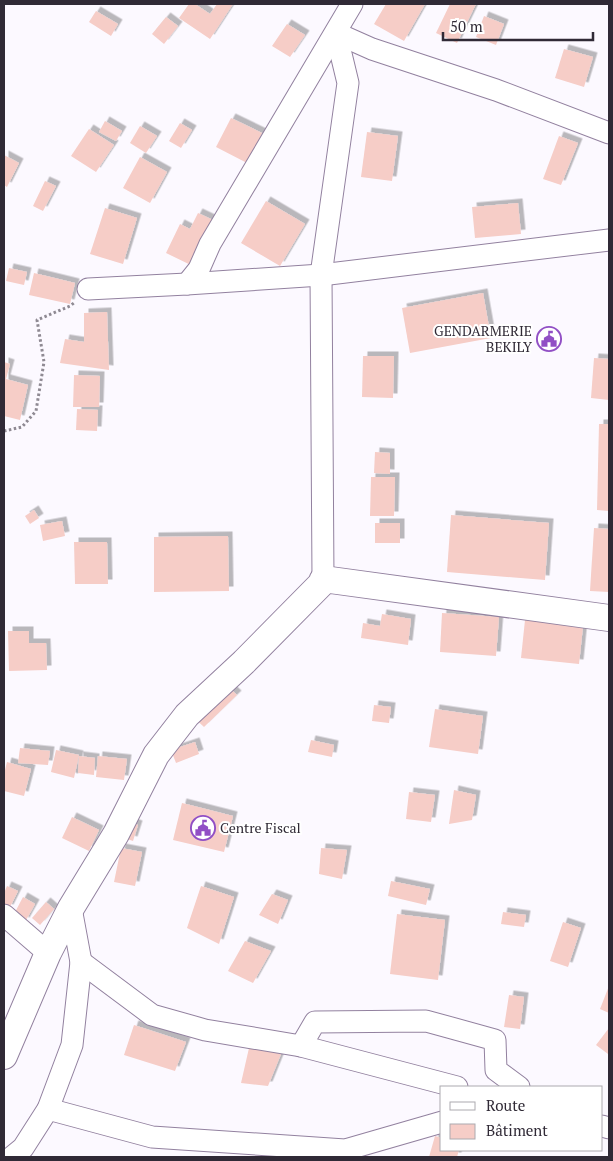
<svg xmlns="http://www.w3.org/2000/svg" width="613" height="1161" font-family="'PT Serif',serif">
<defs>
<filter id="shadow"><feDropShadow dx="4.5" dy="-4.5" stdDeviation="0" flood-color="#0004"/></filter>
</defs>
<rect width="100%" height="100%" fill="#fcf9ff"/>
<g fill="#f6cdc7" filter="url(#shadow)">
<path d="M189,4H195L210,14L217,4H233L210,39L179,18Z"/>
<path d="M386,4H425L404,41L374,24Z"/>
<path d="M450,4H476L457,43L436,33Z"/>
<path d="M96,11L118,24L111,36L89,22Z"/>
<path d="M484,16L504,24L496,45L476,37Z"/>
<path d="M166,17L178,26L164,44L152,34Z"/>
<path d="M287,24L305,35L290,57L272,46Z"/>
<path d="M564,49L593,57L584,87L555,78Z"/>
<path d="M231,118L262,133L247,163L216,147Z"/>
<path d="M105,121L122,131L116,141L99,132Z"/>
<path d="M180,123L192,130L181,148L169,141Z"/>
<path d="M140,126L157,136L146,153L130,143Z"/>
<path d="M89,129L114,145L96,172L71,156Z"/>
<path d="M367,132L398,136L392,181L361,177Z"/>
<path d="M559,136L578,143L561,185L543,179Z"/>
<path d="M4,155L19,163L7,187L4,185Z"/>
<path d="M140,157L167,172L150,203L123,188Z"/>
<path d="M45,181L56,186L43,211L33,206Z"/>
<path d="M266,201L305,224L280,266L241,243Z"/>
<path d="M518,203L521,234L475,238L472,207Z"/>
<path d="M105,208L137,218L123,264L90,254Z"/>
<path d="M198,213L215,221L199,269L166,253L180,224L190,229Z"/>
<path d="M9,268L27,272L24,285L6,281Z"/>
<path d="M34,273L75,283L70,304L29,295Z"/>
<path d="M483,293L491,338L410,353L402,308Z"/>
<path d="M107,312L109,370L60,363L65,339L84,342V313Z"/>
<path d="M363,356H394L393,398L362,397Z"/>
<path d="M594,358L609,359V400L591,398Z"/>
<path d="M4,362L10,364L6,379L28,385L20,420L4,416Z"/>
<path d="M74,375L100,376L99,407H73Z"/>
<path d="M77,409L98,410L97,431L76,430Z"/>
<path d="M599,424H609V511L597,510Z"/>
<path d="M375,452L390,453V474L374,473Z"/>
<path d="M371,477H395L394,516H370Z"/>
<path d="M34,510L39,518L30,524L25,516Z"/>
<path d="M451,515L549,523L545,580L447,572Z"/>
<path d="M62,521L65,536L43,541L40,525Z"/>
<rect x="375" y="523" width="25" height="20"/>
<path d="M594,528L609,529V592L590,591Z"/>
<path d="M228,536L229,591L154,592V537Z"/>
<path d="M74,542H107L108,584H75Z"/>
<path d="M442,613L499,617L496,656L440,652Z"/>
<path d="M382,614L411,619L408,645L361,638L363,623L380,626Z"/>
<path d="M525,620L583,626L579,664L521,658Z"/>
<path d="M8,631H29V643H46L47,670L9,671Z"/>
<path d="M225,684L237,695L204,727L192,716Z"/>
<path d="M374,705L391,707L389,723L372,721Z"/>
<path d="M435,709L483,716L478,754L429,747Z"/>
<path d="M311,740L334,745L332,757L308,752Z"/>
<path d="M195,742L199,754L176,763L171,750Z"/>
<path d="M20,748L50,751L48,765L18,763Z"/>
<path d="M56,750L79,755L74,778L51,772Z"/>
<path d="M79,756L95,758L94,775L78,773Z"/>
<path d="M98,756L127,759L124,780L96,777Z"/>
<path d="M7,762L31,769L24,796L4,791V774Z"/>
<path d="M454,790L476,795L472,820L449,824Z"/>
<path d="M409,792L435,795L431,822L406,819Z"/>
<path d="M182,803L233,816L224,852L173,840Z"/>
<path d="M72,817L99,830L89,851L62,838Z"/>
<path d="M125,821L138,825L133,841L121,837Z"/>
<path d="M121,848L142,852L135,886L114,882Z"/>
<path d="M321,848L347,850L342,879L319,874Z"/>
<path d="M391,881L430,889L426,905L388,896Z"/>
<path d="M7,886L18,891L9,909L4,907V893Z"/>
<path d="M201,886L234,897L219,944L187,928Z"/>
<path d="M272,894L288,900L278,924L259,915Z"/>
<path d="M23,897L35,904L25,922L13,916Z"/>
<path d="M46,902L54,909L40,925L32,918Z"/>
<path d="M503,912L526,915L524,927L501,924Z"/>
<path d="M397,914L445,920L438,980L390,974Z"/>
<path d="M563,922L581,928L568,967L550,961Z"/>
<path d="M245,941L271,951L253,983L228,971Z"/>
<path d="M609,986V1013L600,1009Z"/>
<path d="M509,995L524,997L520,1029L504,1027Z"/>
<path d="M134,1025L186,1042L175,1071L124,1055Z"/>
<path d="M609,1028V1053L608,1054L596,1045Z"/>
<path d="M249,1048L283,1049L268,1086L241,1083Z"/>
<path d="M435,1136L442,1138V1150H459L457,1157H429Z"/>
</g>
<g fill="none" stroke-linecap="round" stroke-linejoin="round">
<defs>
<g id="minor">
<path d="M336,33L372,49L496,90L609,133"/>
<path d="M187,284L199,269L210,244L352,4"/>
<path d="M88,289L187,284L321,275L609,240"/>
<path d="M323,579L321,275L348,83L336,33"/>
<path d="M4,915L48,953"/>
<path d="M81,962L152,1015L205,1030L301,1046L457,1087"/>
<path d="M301,1046L315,1022L426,1021L495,1040L496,1070L519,1087"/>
<path d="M48,1109L152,1137L345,1150L442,1122"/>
<path d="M602,1126L609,1128"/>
<path d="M12,1157L23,1148L48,1109L72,1045L81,962L71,908"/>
</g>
<path id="tertiary" d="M4,1056L48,953L71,908L116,834L156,755L187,715L244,662L321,584L323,579L609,618"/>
</defs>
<use href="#minor" stroke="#92819f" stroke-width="23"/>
<use href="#tertiary" stroke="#92819f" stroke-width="28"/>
<path stroke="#8f8a93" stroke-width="3" stroke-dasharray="2.5 2.5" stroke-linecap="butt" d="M4,431L22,427L36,411L44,362L37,320L70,306L75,302"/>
<use href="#minor" stroke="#fff" stroke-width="21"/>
<use href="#tertiary" stroke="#fff" stroke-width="26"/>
</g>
<defs>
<symbol id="civic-ring" viewBox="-11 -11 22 22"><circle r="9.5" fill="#fff" stroke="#914fc5" stroke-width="1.5"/><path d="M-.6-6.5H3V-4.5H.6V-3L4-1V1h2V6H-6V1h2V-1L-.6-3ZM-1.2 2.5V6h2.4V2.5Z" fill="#914fc5"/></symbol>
</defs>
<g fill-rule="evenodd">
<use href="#civic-ring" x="535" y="325" width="28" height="28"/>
<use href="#civic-ring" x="189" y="814" width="28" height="28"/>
</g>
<g text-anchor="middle" stroke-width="4" stroke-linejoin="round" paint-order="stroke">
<g font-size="14" fill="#302a36" stroke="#fff" text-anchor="end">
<text x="532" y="336">GENDARMERIE<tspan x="532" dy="16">BEKILY</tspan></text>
<text x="220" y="833" text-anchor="start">Centre Fiscal</text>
</g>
</g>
<rect width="613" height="1161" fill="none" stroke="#302a36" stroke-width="10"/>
<rect x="440" y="1086" width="162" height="65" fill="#ffffff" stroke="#acaaaf"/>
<rect x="450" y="1102" width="25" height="8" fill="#ffffff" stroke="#acaaaf"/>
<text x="486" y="1111" font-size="15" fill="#302a36">Route</text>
<rect x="450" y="1124" width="25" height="15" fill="#f6cdc7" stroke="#acaaaf"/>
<text x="486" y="1136" font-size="15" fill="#302a36">Bâtiment</text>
<path d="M443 32v8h150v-8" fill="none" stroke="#302a36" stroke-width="2.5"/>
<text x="450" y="32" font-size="15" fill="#302a36" stroke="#ffffff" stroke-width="4" paint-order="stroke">50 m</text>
</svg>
